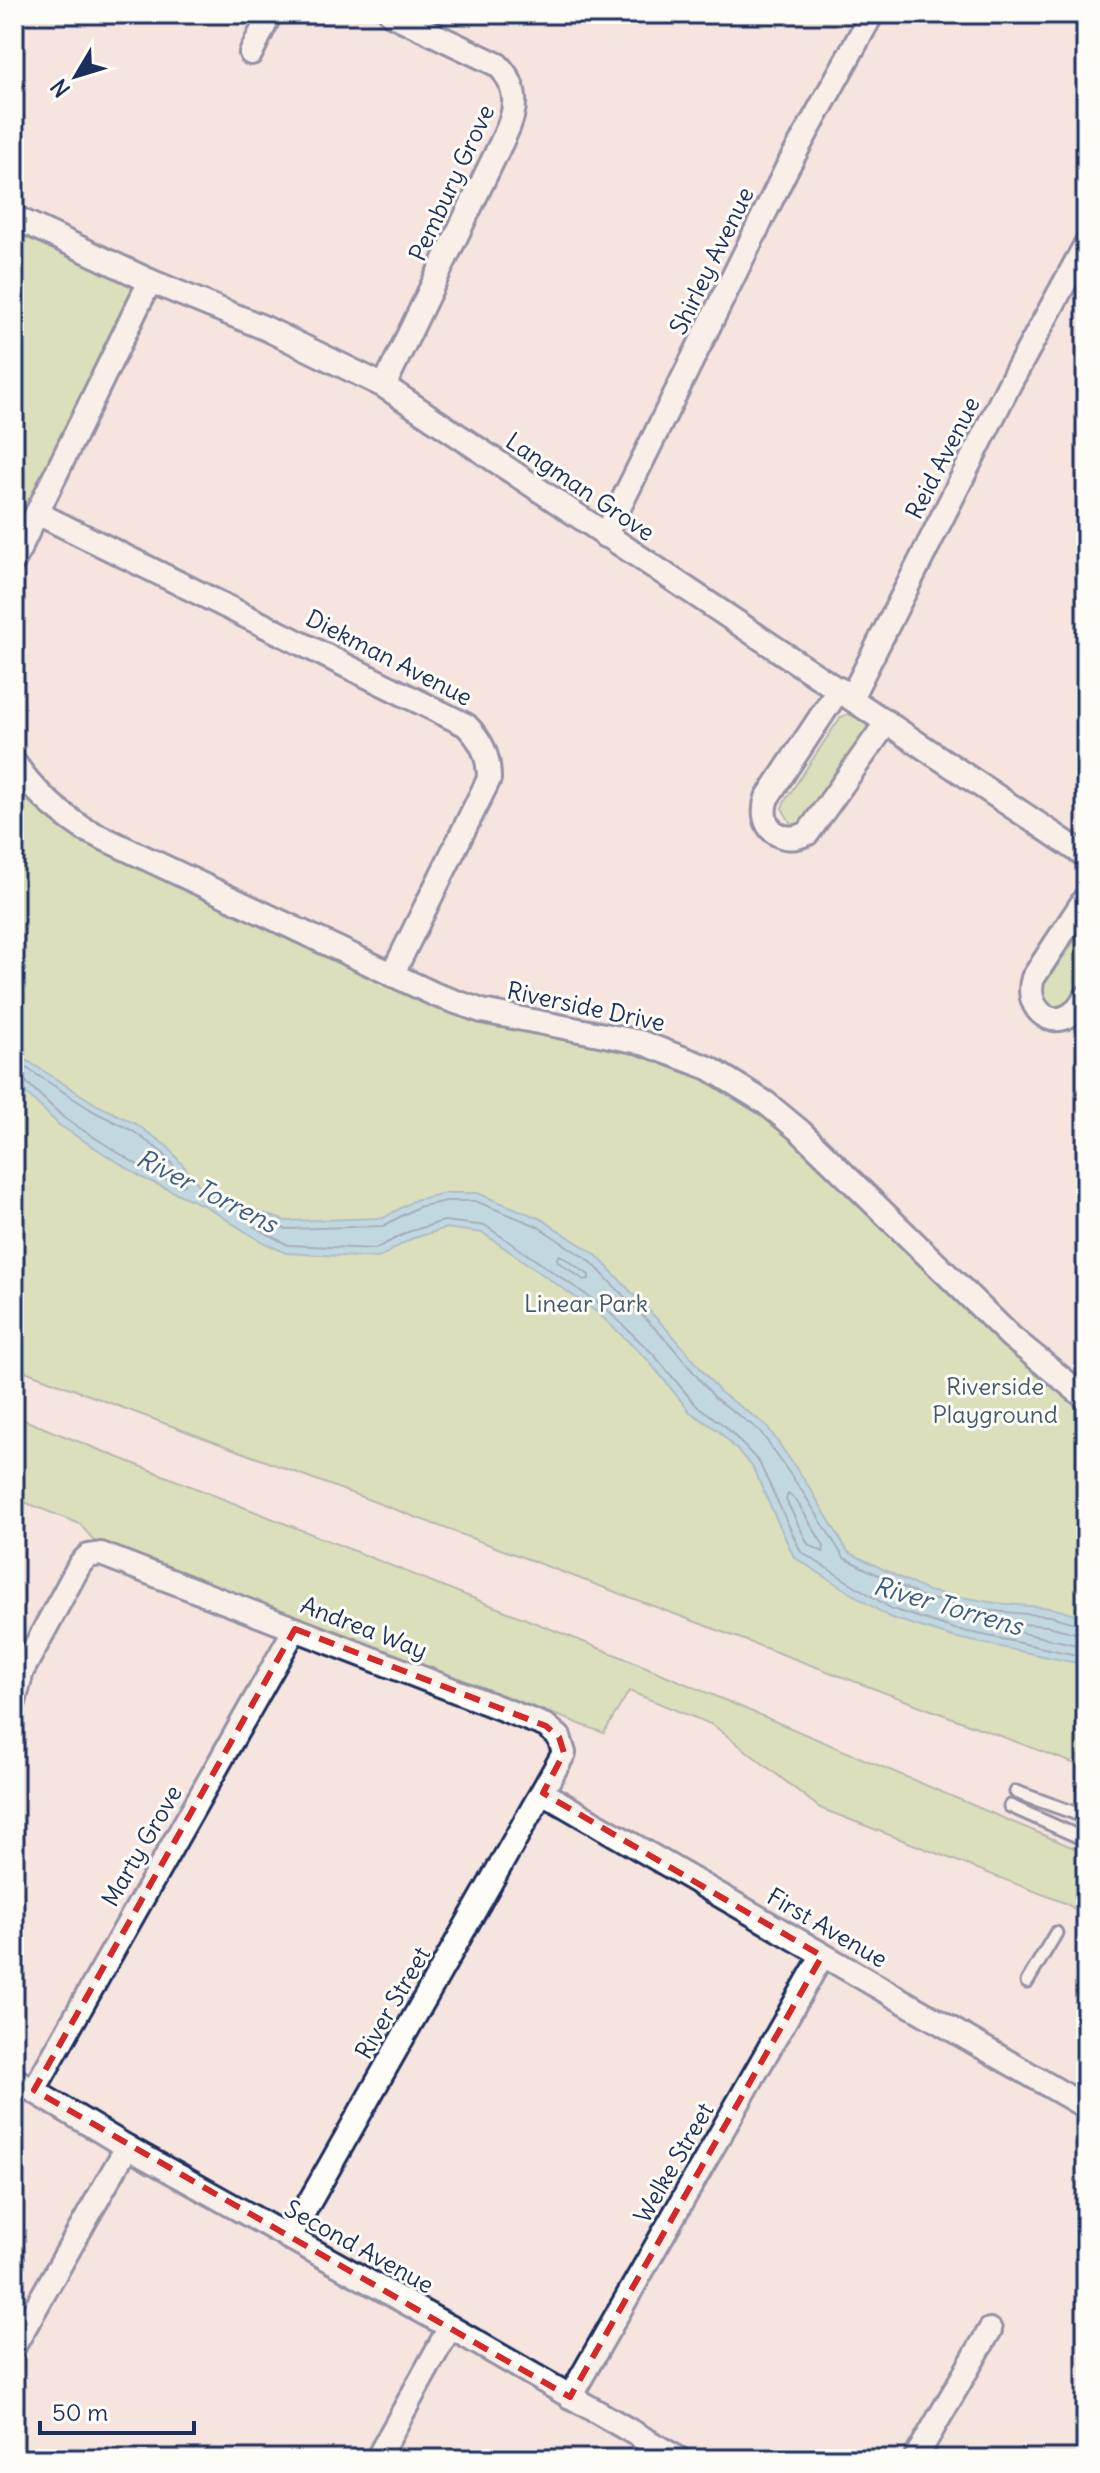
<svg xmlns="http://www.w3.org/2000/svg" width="1100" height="2473" font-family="Delius,sans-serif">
<rect width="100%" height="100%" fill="#f6e4df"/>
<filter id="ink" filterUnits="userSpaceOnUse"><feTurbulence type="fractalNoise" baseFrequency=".0125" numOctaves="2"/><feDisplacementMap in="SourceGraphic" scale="16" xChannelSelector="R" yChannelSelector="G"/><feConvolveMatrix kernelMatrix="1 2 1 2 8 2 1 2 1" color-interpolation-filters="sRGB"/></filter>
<g filter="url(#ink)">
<g fill="#bcd990" stroke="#6c8477" stroke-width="2">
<path d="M14,217L150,281L14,562Z"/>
<path d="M848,714L864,720L868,728L867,738L801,826L791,824L782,808L785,801L840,718Z"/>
<path d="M14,769L33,793L413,993L662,1054L745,1095L1086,1404V1768L14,1367Z"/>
<path d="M1086,924V984L1070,1008L1050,1009L1042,992L1044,985Z"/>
<path d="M14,1416L639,1664L1086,1853V1916L1065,1903L820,1808L713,1725L629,1691L604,1733L96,1543L80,1524L14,1498Z"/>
</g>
<path fill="#83cbe4" stroke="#598dae" stroke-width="2" d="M14,1048L23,1058L97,1105L136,1124L168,1147L199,1185L233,1203L286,1221L383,1218L415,1200L445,1193H477L541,1219L595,1254L676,1339L720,1392L766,1425L811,1490L848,1552L927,1591L995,1603L1051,1608L1086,1618V1665L953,1637L889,1617L794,1557L752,1466L719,1431L690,1412L648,1360L598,1313L483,1233L446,1228L411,1239L378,1258L286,1253L259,1240L205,1206L143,1178L59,1125L14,1081Z"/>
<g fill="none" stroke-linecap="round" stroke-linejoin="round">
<g stroke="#456d94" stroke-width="2">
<path d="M14,1060L93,1111L133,1131L163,1153L185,1180V1185L181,1186L147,1171L64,1118L23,1079L14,1076"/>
<path d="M560,1255L589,1275V1279L584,1280L558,1262L557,1258Z"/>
<path d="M788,1494L796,1500L824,1546L823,1552L808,1544L786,1500Z"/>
<path d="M1086,1626L1050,1616L993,1611L925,1598L844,1558L804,1494L760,1431L715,1398L670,1344L590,1261L537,1226L475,1201H446L418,1207L383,1226L286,1229L256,1219L251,1221L253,1226L288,1245L375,1249L408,1232L444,1221L486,1226L604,1307L654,1355L696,1405L725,1426L759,1462L801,1552L892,1609L955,1629L1086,1657"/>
<path d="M1086,1636L1048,1626L1010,1623L1006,1626L1009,1630L1086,1647"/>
</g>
<defs>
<g id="lane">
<path d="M1016,1792L1086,1817"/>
<path d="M1010,1806L1086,1840"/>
<path d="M1027,1982L1056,1933"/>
</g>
<g id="street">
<path d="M251,53L270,14"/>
<path d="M14,217L150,281L265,328L384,386L1086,856"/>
<path d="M384,386L504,137C517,111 520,88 498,65L391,14"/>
<path d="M37,513L466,725C482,741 489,756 489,779L392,975"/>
<path d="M605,536L787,168L872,14"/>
<path d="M14,560L150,281"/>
<path d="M839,689L767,798C757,827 781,847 808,833L887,722"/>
<path d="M851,698L1011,381L1086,244"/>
<path d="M14,762C33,791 56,810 84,829L436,995L482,1011L640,1042L709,1068L766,1103L800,1131L1011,1337L1086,1398"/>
<path d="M1086,897L1033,978C1024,1004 1048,1032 1073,1013C1079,1009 1082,1002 1086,997"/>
<path d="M14,1702L22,1671L80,1564L88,1556L101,1554L546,1726L559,1737L564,1753L289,2238"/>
<path d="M543,1793L1086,2107"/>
<path d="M14,2079L127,2147L450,2327L679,2459"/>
<path d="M34,2090L295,1629"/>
<path d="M14,2346L127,2147"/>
<path d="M570,2397L822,1956"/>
<path d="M377,2459L450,2327"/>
<path d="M915,2459L990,2330"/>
</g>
</defs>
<use href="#lane" stroke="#1b2f5e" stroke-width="17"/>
<use href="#street" stroke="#1b2f5e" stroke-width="28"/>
<use href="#lane" stroke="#fdfcf7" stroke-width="11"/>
<use href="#street" stroke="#fdfcf7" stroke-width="22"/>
</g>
</g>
<path d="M0 0H1100V2473H0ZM295,1629L546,1726L559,1737L564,1753L543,1793L822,1956L570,2397L34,2090Z" fill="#f6e4df" fill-opacity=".55" fill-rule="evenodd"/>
<path fill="none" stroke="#d62828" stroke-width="6" stroke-dasharray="16 10" stroke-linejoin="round" d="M295,1629L546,1726L559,1737L564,1753L543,1793L822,1956L570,2397L34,2090Z"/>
<g text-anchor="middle" stroke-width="6" stroke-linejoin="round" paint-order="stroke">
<g font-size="24" fill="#1b2f5e" stroke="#fdfcf7">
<text transform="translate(452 183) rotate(-65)" y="8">Pembury Grove</text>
<text transform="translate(712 261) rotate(-64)" y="8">Shirley Avenue</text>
<text transform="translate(943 458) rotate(-63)" y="8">Reid Avenue</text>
<text transform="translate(580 487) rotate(34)" y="8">Langman Grove</text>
<text transform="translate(389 658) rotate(27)" y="8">Diekman Avenue</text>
<text transform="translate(586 1007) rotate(12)" y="8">Riverside Drive</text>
<text transform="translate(364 1628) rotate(21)" y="8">Andrea Way</text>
<text transform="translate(142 1846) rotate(-60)" y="8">Marty Grove</text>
<text transform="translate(827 1928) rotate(30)" y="8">First Avenue</text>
<text transform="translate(393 2003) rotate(-60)" y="8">River Street</text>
<text transform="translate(674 2163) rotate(-60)" y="8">Welke Street</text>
<text transform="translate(359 2247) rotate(29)" y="8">Second Avenue</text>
</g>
<g font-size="24" fill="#435a6a" stroke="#fdfcf7">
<text x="586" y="1312">Linear Park</text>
<text x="995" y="1395">Riverside<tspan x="995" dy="28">Playground</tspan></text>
</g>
<g font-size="26" font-style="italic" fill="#3a5e86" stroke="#fdfcf7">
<text transform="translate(207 1191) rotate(27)" y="9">River Torrens</text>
<text transform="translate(948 1606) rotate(16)" y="9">River Torrens</text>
</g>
</g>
<rect width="1100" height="2473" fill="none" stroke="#fdfcf7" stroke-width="48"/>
<rect x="24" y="24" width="1052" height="2425" fill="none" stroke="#1b2f5e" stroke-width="3" filter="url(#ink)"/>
<g transform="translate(76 76) rotate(232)" stroke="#fdfcf7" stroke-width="6" paint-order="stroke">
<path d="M0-6L14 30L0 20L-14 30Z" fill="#1b2f5e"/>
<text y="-12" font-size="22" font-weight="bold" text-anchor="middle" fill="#1b2f5e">N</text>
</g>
<path d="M40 2421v12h154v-12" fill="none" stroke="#1b2f5e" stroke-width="4"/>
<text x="52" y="2421" font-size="24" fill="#1b2f5e" stroke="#fdfcf7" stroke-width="6" paint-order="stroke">50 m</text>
</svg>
